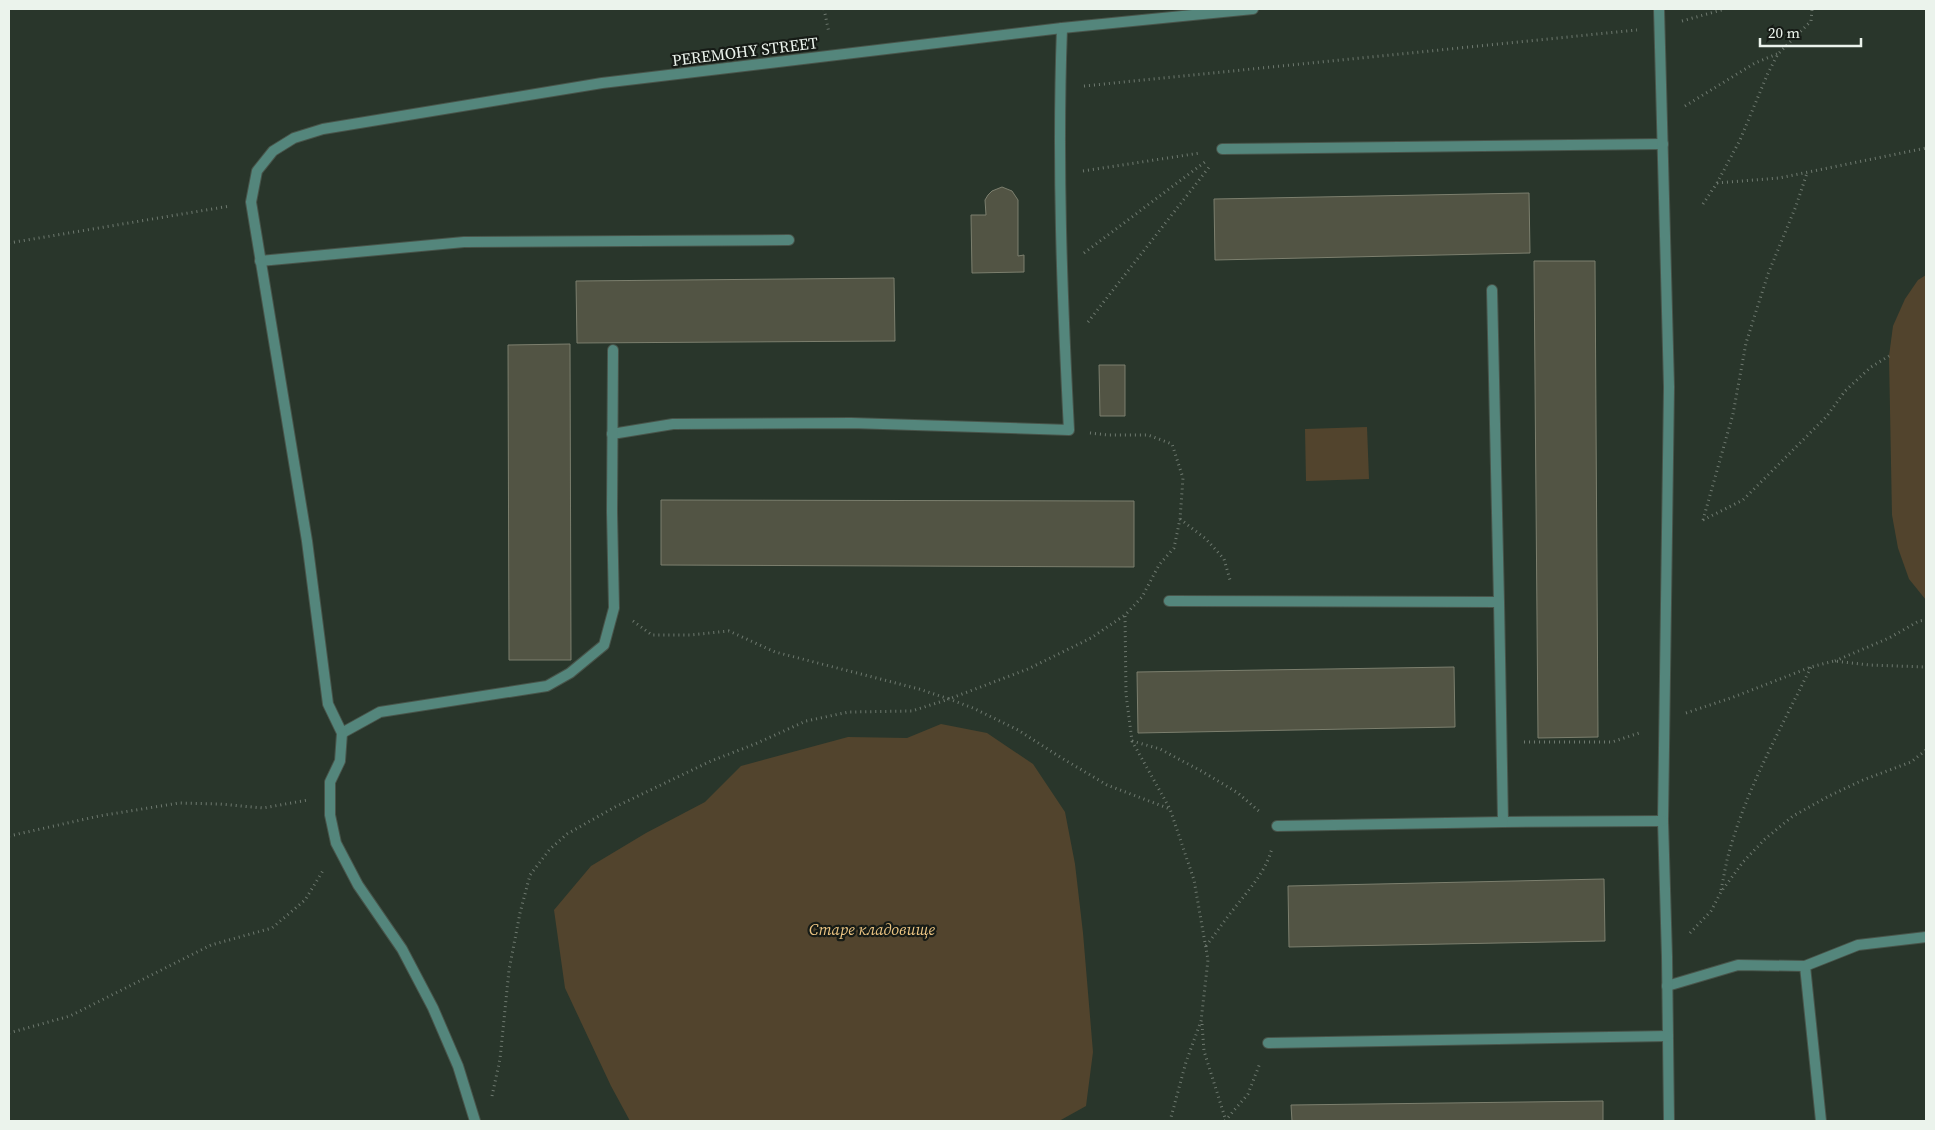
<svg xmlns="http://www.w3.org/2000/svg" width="1935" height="1130" font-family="'Source Serif 4',serif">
<rect width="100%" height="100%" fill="#29362b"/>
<g fill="#52442d">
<path d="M1926,275V600L1909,579L1898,548L1892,515L1889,356L1893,326L1905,299L1918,280Z"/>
<path d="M1367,427L1369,479L1306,481L1305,429Z"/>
<path d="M941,724L987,733L1033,764L1065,812L1075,864L1083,933L1093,1052L1086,1106L1059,1121H630L611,1086L565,988L554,910L591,866L646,833L705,802L741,766L848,737L907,738Z"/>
</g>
<g fill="#525444" stroke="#7c7f6e">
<path d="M1002,187L1012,191L1018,200V256L1024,255V272L972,273L971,215H986L985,200L988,195L992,191Z"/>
<path d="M1529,193L1530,253L1215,260L1214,199Z"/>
<path d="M1534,261H1595L1598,737L1538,738Z"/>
<path d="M894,278L895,341L577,343L576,281Z"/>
<path d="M570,344L571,660H509L508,345Z"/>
<path d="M1099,365H1125V416H1100Z"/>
<path d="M661,500L1134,501V567L661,565Z"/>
<path d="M1454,667L1455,727L1138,733L1137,672Z"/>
<path d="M1604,879L1605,941L1289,947L1288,886Z"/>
<path d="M1603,1101V1121H1292L1291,1105Z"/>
</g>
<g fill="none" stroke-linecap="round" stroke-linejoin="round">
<defs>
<g id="lane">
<path d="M1222,149L1663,144"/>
<path d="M260,261L464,242L789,240"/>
<path d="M1805,966L1821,1121"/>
<path d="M1667,986L1738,965L1805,966L1858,945L1926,937"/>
</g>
<g id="street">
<path d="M1659,9L1669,387L1663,821L1667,957L1669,1121"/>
<path d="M1492,290L1499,602"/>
<path d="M612,434L673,424L851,423L1069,430C1062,296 1057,162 1062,28"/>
<path d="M1169,601L1499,602L1503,822L1663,821"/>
<path d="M342,733L380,712L547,686L570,673L604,645L614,608L612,512L613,350"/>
<path d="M1277,826L1503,822"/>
<path d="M1268,1043L1668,1036"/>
<path d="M475,1121L458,1066L433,1008L402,949L358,885L336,843L330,815V782L340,761L342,733L328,704L307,541L251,202L257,171L273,151L294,138L323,129L602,83L1062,28L1253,9"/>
</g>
</defs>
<use href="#lane" stroke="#48544a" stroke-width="12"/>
<use href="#street" stroke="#48544a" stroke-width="12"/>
<g stroke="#6e796f" stroke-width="3" stroke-dasharray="1 4" stroke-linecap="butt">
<path d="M824,9L829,33"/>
<path d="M1682,21L1725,9"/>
<path d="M1084,86L1637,30"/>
<path d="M1685,106L1755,63L1777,54"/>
<path d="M1083,171L1200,153"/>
<path d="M1717,183L1779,178L1926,148"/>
<path d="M1703,204L1717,183L1740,140L1768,73L1778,54L1811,21L1812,9"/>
<path d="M9,243L230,206"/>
<path d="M1084,253L1205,162"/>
<path d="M1088,322L1210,166"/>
<path d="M1090,433L1108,435H1148L1172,444L1183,478L1180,519L1174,548L1159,565L1142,597L1125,615L1126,694L1132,741L1170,809L1194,880L1208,960L1201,1021L1186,1062L1170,1121"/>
<path d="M1180,519L1206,539L1224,559L1230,580"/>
<path d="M1703,520L1733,414L1746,343L1768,274L1796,206L1807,173"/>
<path d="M1703,520L1743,500L1827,416L1845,391L1871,367L1889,356"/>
<path d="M633,621L652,635H690L729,631L775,652L919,689L949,699L1028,669L1091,638L1125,615"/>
<path d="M1835,661L1889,638L1919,621L1926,620"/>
<path d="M1686,713L1731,698L1811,667L1834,661L1869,665L1926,667"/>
<path d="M1132,741L1160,749L1203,772L1238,793L1261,813"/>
<path d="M1524,742H1612L1642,732"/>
<path d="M9,836L99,816L179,803L220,804L263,808L308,800"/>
<path d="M1721,890C1724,876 1726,862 1730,849C1748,786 1782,726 1811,667"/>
<path d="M1690,933L1711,911L1721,892L1743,862L1765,839L1793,816L1829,796L1863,780L1911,762L1926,750"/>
<path d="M1206,946C1217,932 1226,918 1237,905C1251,887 1266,871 1272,848"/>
<path d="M1202,1024L1204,1051L1226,1121"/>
<path d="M9,1033L70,1016L211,945L272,928L305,900L324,869"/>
<path d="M492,1096L500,1059L509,970L520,913L530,875L550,849L567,834L615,807L711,761L755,744L806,721L849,712L912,711L949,699L973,708L1018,730L1060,757L1107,785L1170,809"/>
<path d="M1225,1121L1248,1094L1260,1063"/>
</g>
<use href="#lane" stroke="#54867c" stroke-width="10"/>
<use href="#street" stroke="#54867c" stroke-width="10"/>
</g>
<g text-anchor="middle" stroke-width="4.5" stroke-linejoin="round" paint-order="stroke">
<g font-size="16" fill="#ebf3ec" stroke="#161b16">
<text transform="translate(745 51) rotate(-7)" y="6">PEREMOHY STREET</text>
</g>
<g font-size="16" font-style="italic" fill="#ecc583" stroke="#161b16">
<text x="872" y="935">Старе кладовище</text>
</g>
</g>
<rect width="1935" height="1130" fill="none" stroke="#ebf3ec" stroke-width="20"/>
<path d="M1760 38v8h101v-8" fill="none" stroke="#ebf3ec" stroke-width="2.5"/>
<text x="1768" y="38" font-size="15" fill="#ebf3ec" stroke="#161b16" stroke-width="4" paint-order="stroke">20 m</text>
</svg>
